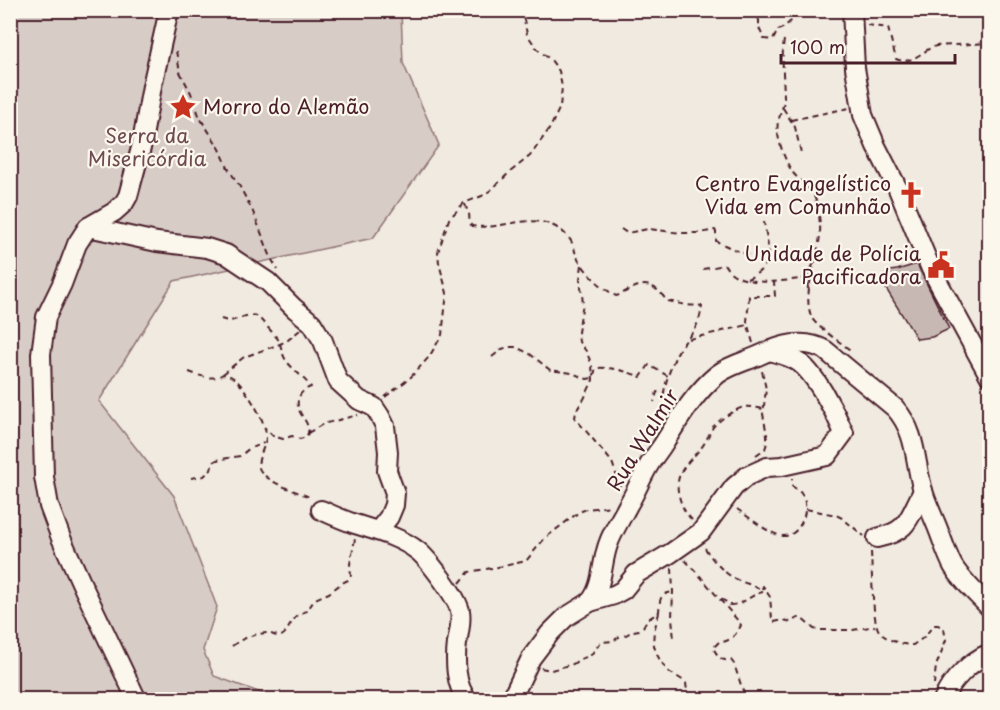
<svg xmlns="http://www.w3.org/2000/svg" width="1000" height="710" font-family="'Playpen Sans',sans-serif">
<rect width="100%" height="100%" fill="#f0eae0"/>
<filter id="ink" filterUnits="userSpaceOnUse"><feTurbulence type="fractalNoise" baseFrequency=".0167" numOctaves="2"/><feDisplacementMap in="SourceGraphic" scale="12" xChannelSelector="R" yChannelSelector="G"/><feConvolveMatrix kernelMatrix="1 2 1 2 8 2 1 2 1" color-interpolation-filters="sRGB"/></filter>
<g filter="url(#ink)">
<path fill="#d8ccc6" stroke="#917678" stroke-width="1.5" d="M10,11H401L403,63L439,145L373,238L174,281L99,401L174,496L217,607L203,650L214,676L278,699H11Z"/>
<path fill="#c8b8b3" stroke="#4a1f2b" stroke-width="1.5" d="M917,264L949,329L932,337L917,339L880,279L890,271L897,270Z"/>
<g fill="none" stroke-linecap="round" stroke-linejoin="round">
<defs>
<g id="minor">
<path d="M852,10L855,68L863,115L876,146L898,189L931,269L990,377"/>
<path d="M88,227L157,242L207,248L226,254L268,282L294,308L312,323L323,341L338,381L359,400L374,407L380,416L385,426L388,452L387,471L395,493L394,505L389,517L378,531"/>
<path d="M321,510C332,515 343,520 355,524C377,531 400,537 418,551C429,560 457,597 460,611C462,621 459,632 457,643C455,660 455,687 468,700"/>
<path d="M877,538C910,531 908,518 923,491"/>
<path d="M590,602C604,585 601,561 609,542C614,529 622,517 628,505C636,492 641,478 649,465C653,458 658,452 662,446C678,421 695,392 718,374C730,365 747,361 760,355C781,345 804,338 825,350L895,408C918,434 914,463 924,494C927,504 932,514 936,524C942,538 946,553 953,566C962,581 978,595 990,608"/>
<path d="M137,700L85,591L61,538L49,506L44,477L41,354L46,317L62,284L77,244L88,227L114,212L124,203L128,196L141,148L152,86L169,10"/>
<path d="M511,700L531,658L550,633L566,617L590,602L614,595L623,590L636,574L671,553L701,532L734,487L747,476L767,467L782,466L827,456L844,433C836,414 815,372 797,361C789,356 779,354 770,351"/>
<path d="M943,700C951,680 971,661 990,653"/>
</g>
</defs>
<use href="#minor" stroke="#4a1f2b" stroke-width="22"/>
<g stroke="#4a1f2b" stroke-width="2" stroke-dasharray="6 4.5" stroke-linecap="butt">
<path d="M752,10L759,20V28L764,39L773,40L778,30C784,28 786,25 791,21C797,17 807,15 814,10"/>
<path d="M983,23L987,13L989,10"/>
<path d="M867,25L888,28L896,59C912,66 922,50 936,46L990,43"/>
<path d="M784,40C781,60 784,80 784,100C783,108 780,114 778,122C776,132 780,144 783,153C786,160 789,168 794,174C800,181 808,186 813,194C818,203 819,215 820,225C822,255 801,288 811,316C814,326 843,343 852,352"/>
<path d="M176,51L180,72L191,93L200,118L220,149L228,168L240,187L253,212L272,260L278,270"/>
<path d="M783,108L795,127L801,153"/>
<path d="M791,120L849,108"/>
<path d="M465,204C466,208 468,211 469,214C470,219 468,222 472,226C495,230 519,218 542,222C556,225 569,234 574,247C575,252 576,256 579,260C587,274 602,288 616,296C621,295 624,292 629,290C647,280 656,286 667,301C674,302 680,304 687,305C693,306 697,305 702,306C699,328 692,332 680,348C674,357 665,382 664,393L657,392L654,402"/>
<path d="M621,229L627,233L648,229L681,233H700L715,230L716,232V241C733,249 749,257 768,258"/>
<path d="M582,265L580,279L583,303L578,332L579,342L586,351L592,365L593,380L584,399L576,411L575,418L612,462L620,486"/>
<path d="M703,269L725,265C737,289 785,281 807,278"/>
<path d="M747,279C776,266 768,248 764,222"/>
<path d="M808,289L807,277L814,263"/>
<path d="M221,319C224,320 227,321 230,321C239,320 248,312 258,317C259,318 279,339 279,341C282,349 282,356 288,363C295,371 304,378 311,387C301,390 295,399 299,410C301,416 307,421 308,428C309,433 308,433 306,437L300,439L292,436L283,439L273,436L265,428"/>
<path d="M689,339L748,325"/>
<path d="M753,343L747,322L749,296H775L774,282"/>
<path d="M492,357L502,349L508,347H516L530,354L550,370L572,373L587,379L593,378L596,368C612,367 626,371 641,377L649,365L668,376"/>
<path d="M189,372C200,376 213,381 223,374C225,374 229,375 232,377C244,384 266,421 266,435C267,447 254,460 260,470C269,484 297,491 312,498"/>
<path d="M223,374L244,357L280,344L288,340L300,330"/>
<path d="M385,397L410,378L429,357L442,335L447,293L439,263L438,252L449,219L464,203L482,196L491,190L510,172L530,156L550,128L560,107L562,87L559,71L551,60L537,49L527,34L524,20L519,10"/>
<path d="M308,433L323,424L358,415"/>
<path d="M756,455L765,449L767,443V435L763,414L766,389L762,371"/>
<path d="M191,478L204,476L211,470L213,462L217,460L240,456L250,448L260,445L265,442"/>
<path d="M737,509C749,517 768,534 783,536C799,537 809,512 804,499C802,492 797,490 792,486V478"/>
<path d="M806,509L836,515L842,518L864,536"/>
<path d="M692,520C684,511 682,507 679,496C673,473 688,463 701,448C706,442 709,434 713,427C719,420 735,409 744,407C750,406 758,408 763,409"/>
<path d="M705,548C712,560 724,573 737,580C746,584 757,585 763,592"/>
<path d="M871,552C872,566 872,622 879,631C885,640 903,645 913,645L923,638L934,625H938L944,629L946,640L936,666L934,684"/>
<path d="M685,560L700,576L739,622L741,625C737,634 729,643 719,642L713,648C718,656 721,662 731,660L734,664L746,700"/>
<path d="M672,568L673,592L672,617L674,640"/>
<path d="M460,583L469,572L504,566L526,561L545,538L579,512L587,509L611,506"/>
<path d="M762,589L763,586L770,597L772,619L774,622L784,620L790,622L798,618H801L814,629L820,630H853L875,626"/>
<path d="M721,599L728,603L730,605C744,605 751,594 763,592"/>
<path d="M659,613C654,632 649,641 660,660C663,664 665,668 669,672C675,676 681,678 686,683L688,700"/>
<path d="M232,646C242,638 254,634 267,633C271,633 276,637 281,636C289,634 290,615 307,611L315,599L329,593L342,583L348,580L351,576L350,564L355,539"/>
<path d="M541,668L551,670L573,664L580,659L590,656L601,642L613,641L619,637L626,635L633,631L639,630L643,627L647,620L659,612C660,599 659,594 673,592"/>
</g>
<use href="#minor" stroke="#fbf7ec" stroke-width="18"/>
</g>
</g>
<defs>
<symbol id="sight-bare" viewBox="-9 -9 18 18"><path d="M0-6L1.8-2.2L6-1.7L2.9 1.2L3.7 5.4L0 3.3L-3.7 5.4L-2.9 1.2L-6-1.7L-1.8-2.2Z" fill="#c8321e" stroke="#fbf7ec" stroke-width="2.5" paint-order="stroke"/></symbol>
<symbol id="church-bare" viewBox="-9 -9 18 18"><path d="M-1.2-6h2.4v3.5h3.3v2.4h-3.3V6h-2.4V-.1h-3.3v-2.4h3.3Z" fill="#c8321e" stroke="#fbf7ec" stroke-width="2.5" paint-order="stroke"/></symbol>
<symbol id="civic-bare" viewBox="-9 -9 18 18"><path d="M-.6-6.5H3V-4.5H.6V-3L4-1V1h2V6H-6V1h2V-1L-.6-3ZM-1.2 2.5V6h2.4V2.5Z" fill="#c8321e" stroke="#fbf7ec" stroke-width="2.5" paint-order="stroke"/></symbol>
</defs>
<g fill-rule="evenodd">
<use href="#sight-bare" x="164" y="88" width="38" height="38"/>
<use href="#church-bare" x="892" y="176" width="38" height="38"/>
<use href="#civic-bare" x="922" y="246" width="38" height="38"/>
</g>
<g text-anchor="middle" stroke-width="4.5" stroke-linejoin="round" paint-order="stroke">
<g font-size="20" fill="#4a1f2b" stroke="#fbf7ec" text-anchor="end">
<text x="203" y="114" text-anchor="start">Morro do Alemão</text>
<text x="891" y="191">Centro Evangelístico<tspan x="891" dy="23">Vida em Comunhão</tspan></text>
<text x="921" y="261">Unidade de Polícia<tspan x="921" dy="23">Pacificadora</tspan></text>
</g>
<g font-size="20" fill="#6e4a52" stroke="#fbf7ec">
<text x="147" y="143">Serra da<tspan x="147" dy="23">Misericórdia</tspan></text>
</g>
<g font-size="20" fill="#4a1f2b" stroke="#fbf7ec">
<text transform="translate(643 440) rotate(-58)" y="7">Rua Walmir</text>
</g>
</g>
<rect width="1000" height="710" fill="none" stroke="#fbf7ec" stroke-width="36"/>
<rect x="18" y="18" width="964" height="674" fill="none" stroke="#4a1f2b" stroke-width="2" filter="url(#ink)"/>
<path d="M781 54v9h174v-9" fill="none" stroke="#4a1f2b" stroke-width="3"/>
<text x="790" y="54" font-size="18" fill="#4a1f2b" stroke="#fbf7ec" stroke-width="4.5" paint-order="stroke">100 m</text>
</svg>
